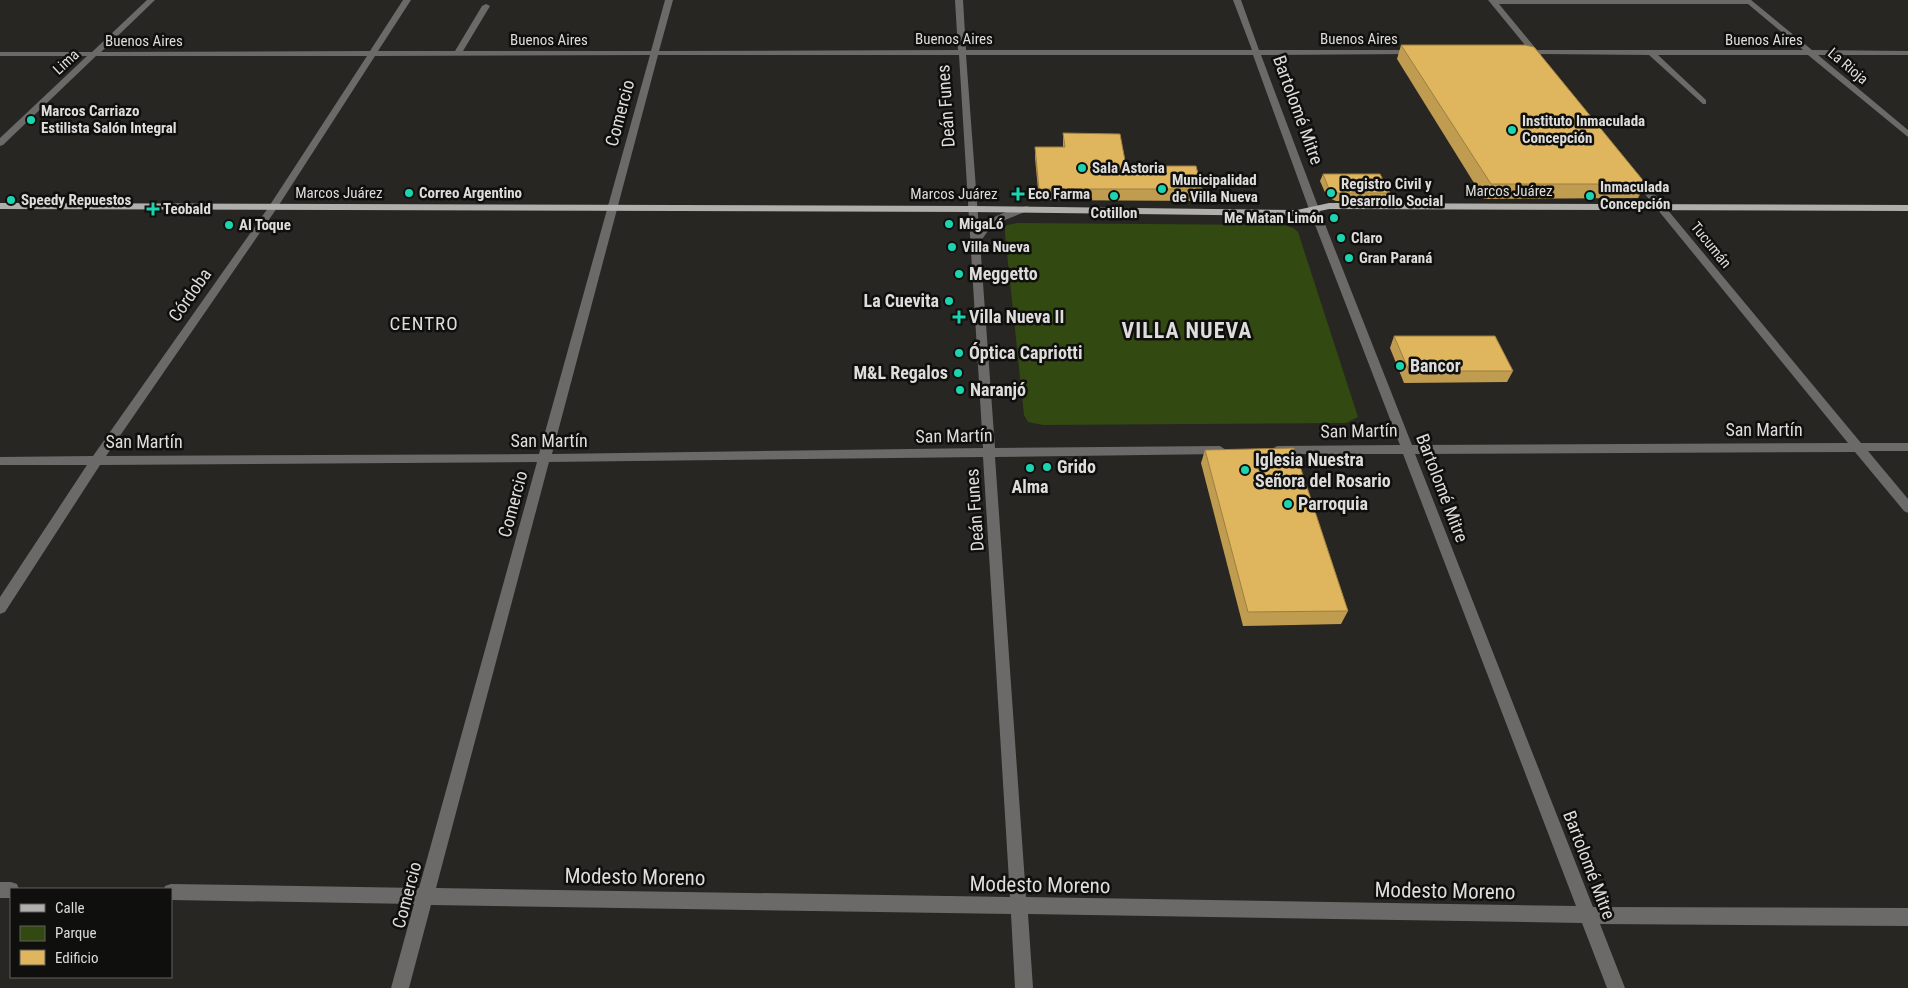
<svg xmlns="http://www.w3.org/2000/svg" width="1908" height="988" font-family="'Roboto Condensed',sans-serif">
<rect width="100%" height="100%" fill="#272622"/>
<path fill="#324a11" d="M1018,223L1284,225L1293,228L1298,232L1358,417L1346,423L1043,425L1028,422L1024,415L1005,234V227L1007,225Z"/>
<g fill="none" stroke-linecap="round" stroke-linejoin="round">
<g fill="#6b6a68" fill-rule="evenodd">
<path d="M147,0H155L101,52L370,51L403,0H411L378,51H455L482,6L486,4L490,6L463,51H651L665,0H673L659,51L958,50L955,0H963L966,50H1252L1233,0H1241L1259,50H1418L1419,52L1415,54L1261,55L1319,209L1412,445L1848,443L1631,177L1629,175L1634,172L1637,173L1861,443H1908V451H1868L1908,499V513L1904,511L1855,452L1415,454L1593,907L1908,908V926L1600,924L1625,988H1607L1582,923L1028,914L1033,988H1015L1011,914L431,905L409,988H391L414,904L171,900V889H164L165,886L171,884L419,888L537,462L100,465L5,612L0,614V597L87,465H0V457L93,456L268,208L367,56H96L3,145L0,146V138L87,56H0V52H92ZM650,55L539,454L106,456L277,208L375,56ZM658,55H959L983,448L552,454ZM966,55H1253L1309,209L1400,445L1277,446L1271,450L1277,454H1403L1576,906L1026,897L995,457L1220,454L1226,450L1220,446L995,448L980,242L988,231L1000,222L1032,209L1027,206C1009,210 992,215 979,229ZM983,457L1010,897L436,888L549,462Z"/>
<path d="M1488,0H1751L1812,50L1908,51V55H1818L1908,130V137L1808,55H1658L1706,100V104H1703L1649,55L1541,54V58H1538L1533,54H1519V50H1529ZM1499,4H1748L1803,50H1537Z"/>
<path d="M0,882H11L17,884L19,889H11V898H0Z"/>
</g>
<path fill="#b1afab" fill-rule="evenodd" d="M0,203L972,206L1297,210L1329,203L1908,205V211L1329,209L1297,216L972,212L0,209Z"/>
</g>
<g fill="#c09c50">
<path d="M1401,45L1646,184L1638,198L1484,199L1397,59Z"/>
<path d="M1063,133L1126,166L1202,189L1200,201L1039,200L1035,158V147H1063Z"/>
<path d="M1323,174L1390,193L1387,201H1336L1327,197L1320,181Z"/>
<path d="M1394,336L1513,371L1507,382L1404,383L1390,348Z"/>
<path d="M1205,450L1348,611L1341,624L1243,626L1201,463Z"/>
</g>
<g fill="#dfb55d" stroke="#9c7f41">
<path d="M1401,45H1525L1534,47L1646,184H1491Z"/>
<path d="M1063,133L1120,134L1126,166H1196L1202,189H1039L1035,147H1065Z"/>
<path d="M1323,174H1380L1390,193H1338L1329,189Z"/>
<path d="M1394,336H1495L1513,371H1409Z"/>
<path d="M1294,448L1348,611L1248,612L1205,450Z"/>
</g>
<g fill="#1bd5b1" stroke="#0f0f0d" stroke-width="2">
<circle cx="31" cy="120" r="5"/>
<circle cx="1512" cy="130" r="5"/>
<circle cx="1082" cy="168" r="5"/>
<circle cx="1162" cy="189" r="5"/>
<circle cx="409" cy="193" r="5"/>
<circle cx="1331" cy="193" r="5"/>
<path d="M1015.5 186.5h5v5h5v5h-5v5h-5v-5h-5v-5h5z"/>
<circle cx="1114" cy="196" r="5"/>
<circle cx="1590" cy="196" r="5"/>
<circle cx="11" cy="200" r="5"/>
<path d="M150.5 201.5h5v5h5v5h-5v5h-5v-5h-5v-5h5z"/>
<circle cx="1334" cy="218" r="5"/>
<circle cx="949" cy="224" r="5"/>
<circle cx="229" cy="225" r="5"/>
<circle cx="1341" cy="238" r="5"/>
<circle cx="952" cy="247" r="5"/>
<circle cx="1349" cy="258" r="5"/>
<circle cx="959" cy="274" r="5"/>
<circle cx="949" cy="301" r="5"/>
<path d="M956.5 309.5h5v5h5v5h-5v5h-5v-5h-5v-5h5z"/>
<circle cx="959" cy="353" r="5"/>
<circle cx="1400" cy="366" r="5"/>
<circle cx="958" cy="373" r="5"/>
<circle cx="960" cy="390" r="5"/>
<circle cx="1047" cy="467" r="5"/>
<circle cx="1030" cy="468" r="5"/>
<circle cx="1245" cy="470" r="5"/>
<circle cx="1288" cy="504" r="5"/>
</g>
<g text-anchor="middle" stroke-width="5" stroke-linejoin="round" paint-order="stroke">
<g font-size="15" fill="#dedddb" stroke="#0f0f0d">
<text x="954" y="44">Buenos Aires</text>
<text x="1359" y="44">Buenos Aires</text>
<text x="549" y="45">Buenos Aires</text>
<text x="1764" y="45">Buenos Aires</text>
<text x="144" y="46">Buenos Aires</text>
<text transform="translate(66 62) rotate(-43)" y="5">Lima</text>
<text transform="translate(1848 66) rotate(40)" y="5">La Rioja</text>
<text x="1509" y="196">Marcos Juárez</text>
<text x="339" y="198">Marcos Juárez</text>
<text x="954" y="199">Marcos Juárez</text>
<text transform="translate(1711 245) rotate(51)" y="5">Tucumán</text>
</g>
<g font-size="15" font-weight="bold" fill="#dedddb" stroke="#0f0f0d" text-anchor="start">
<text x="41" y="116">Marcos Carriazo<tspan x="41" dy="17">Estilista Salón Integral</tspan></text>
<text x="1522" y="126">Instituto Inmaculada<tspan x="1522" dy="17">Concepción</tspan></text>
<text x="1092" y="173">Sala Astoria</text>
<text x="1172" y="185">Municipalidad<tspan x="1172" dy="17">de Villa Nueva</tspan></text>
<text x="1341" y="189">Registro Civil y<tspan x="1341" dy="17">Desarrollo Social</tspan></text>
<text x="1600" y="192">Inmaculada<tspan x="1600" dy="17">Concepción</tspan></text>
<text x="419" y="198">Correo Argentino</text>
<text x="1028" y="199">Eco Farma</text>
<text x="21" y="205">Speedy Repuestos</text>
<text x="163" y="214">Teobald</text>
<text x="1114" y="218" text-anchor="middle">Cotillon</text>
<text x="1324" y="223" text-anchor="end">Me Matan Limón</text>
<text x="959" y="229">MigaLó</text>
<text x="239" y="230">Al Toque</text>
<text x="1351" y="243">Claro</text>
<text x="962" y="252">Villa Nueva</text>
<text x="1359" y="263">Gran Paraná</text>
</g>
<g font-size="18" fill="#dedddb" stroke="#0f0f0d">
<text transform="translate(946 106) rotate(-94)" y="6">Deán Funes</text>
<text transform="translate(1298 110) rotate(70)" y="6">Bartolomé Mitre</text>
<text transform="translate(620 113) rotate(-75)" y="6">Comercio</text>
<text transform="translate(190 295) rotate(-55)" y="6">Córdoba</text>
<text x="1764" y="436">San Martín</text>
<text transform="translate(1359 431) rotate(-1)" y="6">San Martín</text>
<text transform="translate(954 436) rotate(-1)" y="6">San Martín</text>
<text x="549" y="447">San Martín</text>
<text x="144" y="448">San Martín</text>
<text transform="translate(1442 488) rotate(69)" y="6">Bartolomé Mitre</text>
<text transform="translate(513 504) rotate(-75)" y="6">Comercio</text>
<text transform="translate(975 510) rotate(-94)" y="6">Deán Funes</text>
<text transform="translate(1589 865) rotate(69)" y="6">Bartolomé Mitre</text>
<text transform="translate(407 895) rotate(-75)" y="6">Comercio</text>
</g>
<g font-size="18" font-weight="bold" fill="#dedddb" stroke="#0f0f0d" text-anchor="start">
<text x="969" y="280">Meggetto</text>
<text x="939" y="307" text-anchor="end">La Cuevita</text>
<text x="969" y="323">Villa Nueva II</text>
<text x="969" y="359">Óptica Capriotti</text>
<text x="1410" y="372">Bancor</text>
<text x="948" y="379" text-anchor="end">M&amp;L Regalos</text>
<text x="970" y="396">Naranjó</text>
<text x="1255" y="466">Iglesia Nuestra<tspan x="1255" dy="21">Señora del Rosario</tspan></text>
<text x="1057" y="473">Grido</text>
<text x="1030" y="493" text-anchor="middle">Alma</text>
<text x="1298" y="510">Parroquia</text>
</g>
<g font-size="19" letter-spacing="1" fill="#dedddb" stroke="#0f0f0d">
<text x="424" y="330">CENTRO</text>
</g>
<g font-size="21" fill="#dedddb" stroke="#0f0f0d">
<text transform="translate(635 877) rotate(1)" y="7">Modesto Moreno</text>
<text transform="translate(1040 885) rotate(1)" y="7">Modesto Moreno</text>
<text transform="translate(1445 891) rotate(1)" y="7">Modesto Moreno</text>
</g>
<g font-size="22" font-weight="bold" letter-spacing="1" fill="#dedddb" stroke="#0f0f0d">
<text x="1187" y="338">VILLA NUEVA</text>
</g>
</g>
<rect x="10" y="888" width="162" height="90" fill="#0f0f0d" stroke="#62615f"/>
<rect x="20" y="904" width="25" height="8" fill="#b1afab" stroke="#62615f"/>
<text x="55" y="913" font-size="15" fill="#dedddb">Calle</text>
<rect x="20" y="926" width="25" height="15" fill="#324a11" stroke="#62615f"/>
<text x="55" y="938" font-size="15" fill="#dedddb">Parque</text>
<rect x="20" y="950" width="25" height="15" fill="#dfb55d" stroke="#62615f"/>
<text x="55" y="963" font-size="15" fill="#dedddb">Edificio</text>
</svg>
